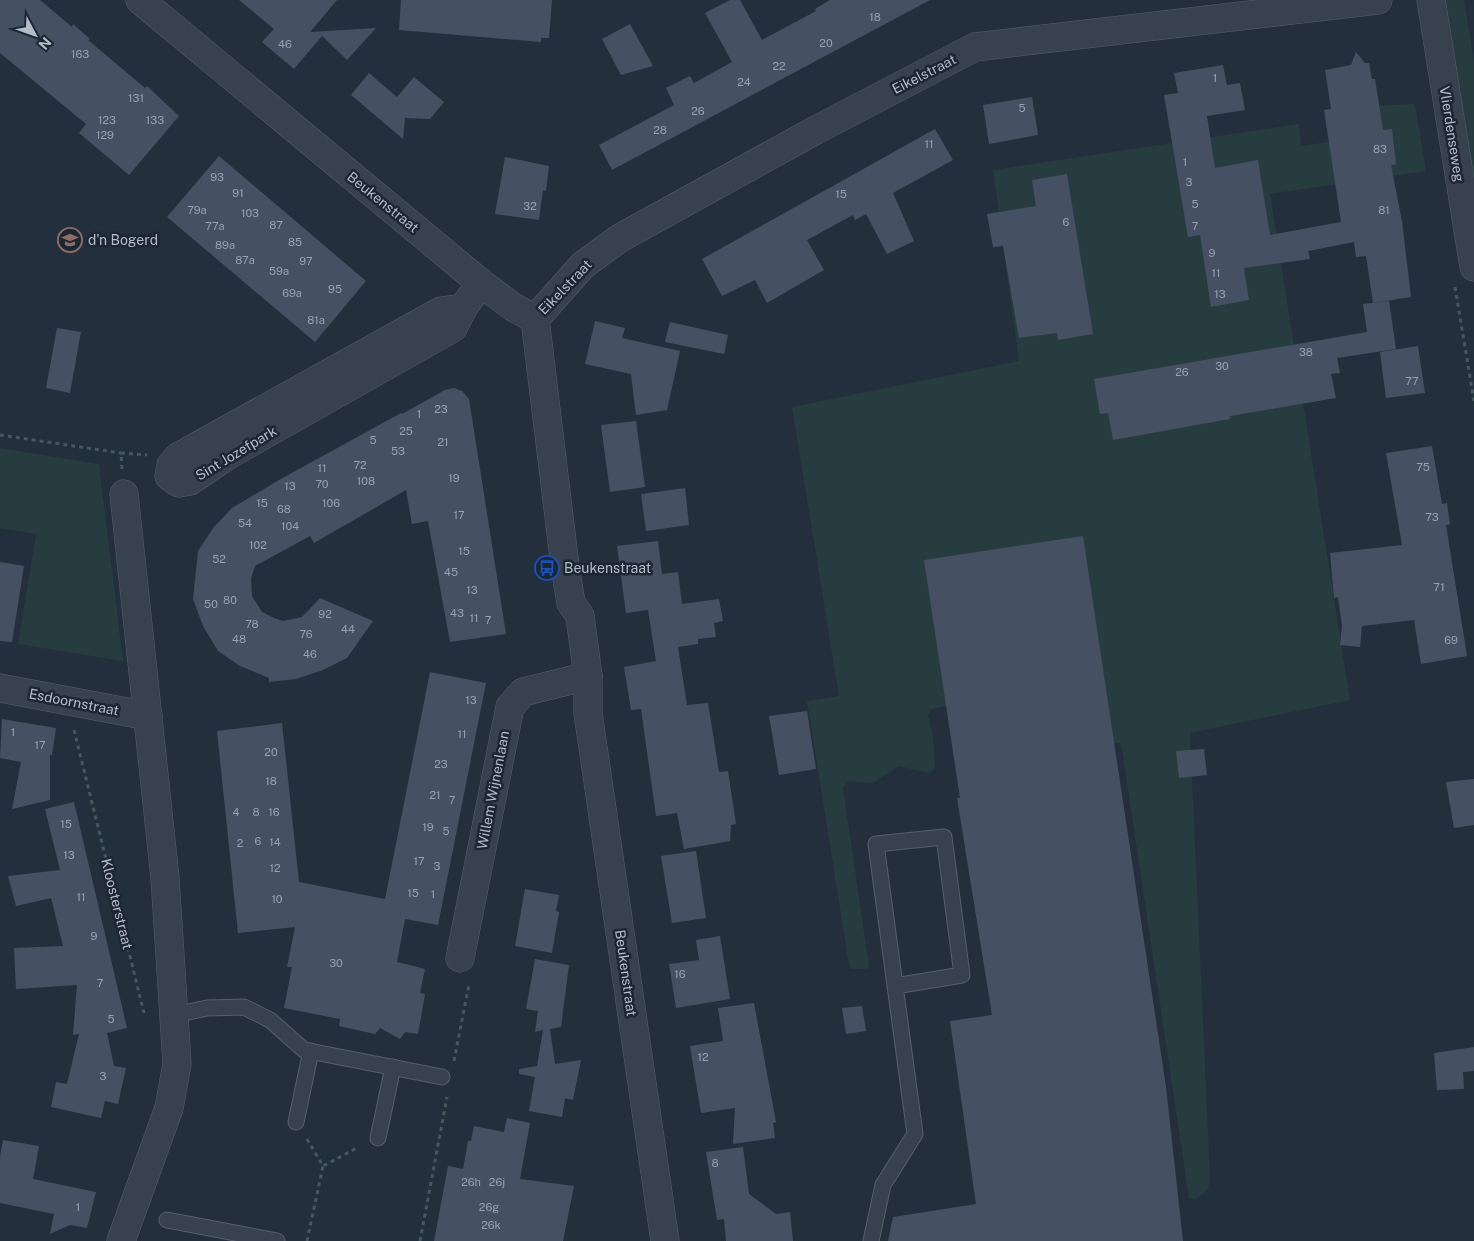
<svg xmlns="http://www.w3.org/2000/svg" width="1474" height="1241" font-family="'Public Sans',sans-serif">
<rect width="100%" height="100%" fill="#242f3e"/>
<g fill="#263c3f">
<path d="M1441,0H1464L1474,62V210Z"/>
<path d="M1415,104L1426,171L1270,194L1350,700L1190,733L1210,1177L1208,1190L1196,1199L1189,1198L1122,749L1120,743L1086,745L1048,688L931,709L928,716L933,737L935,768L929,773L899,766L873,783L847,781L843,788L869,966L867,969H852L849,965L807,701L839,696L792,407L1019,361L993,170L1299,124L1301,146L1343,140L1366,106Z"/>
<path d="M0,448L99,464L123,661L18,644L36,534L0,528Z"/>
</g>
<g fill="#455162">
<path d="M0,0H40L72,27L73,24L90,39L88,40L145,88L147,86L179,116L129,175L79,133L86,124L0,53Z"/>
<path d="M239,0H337L310,32L376,28L347,60L322,36L294,69L262,42L274,29Z"/>
<path d="M401,0H552L549,38H541V42L399,30Z"/>
<path d="M730,0H740L762,40L816,11L815,9L830,0H930L612,170L599,145L674,105L666,88L690,76L694,83L732,62L705,13Z"/>
<path d="M630,24L653,66L621,75L602,39Z"/>
<path d="M1356,52L1365,63H1369L1372,79H1375L1383,130L1392,129L1396,164L1391,165L1402,221L1411,297L1373,303L1366,256L1356,257L1354,242L1308,251L1310,259L1244,268L1249,300L1211,307L1200,235L1188,237L1164,95L1178,93L1174,73L1223,65L1227,85L1240,83L1245,110L1207,116L1215,168L1258,160L1270,235L1341,222L1324,110L1331,109L1325,70L1351,65Z"/>
<path d="M369,73L397,97L414,77L444,102L430,119L405,118L403,139L351,95Z"/>
<path d="M1032,97L1038,135L989,144L983,105Z"/>
<path d="M935,129L953,160L893,193L914,241L887,254L866,214L855,220L853,215L807,240L824,270L767,303L755,280L722,296L702,259Z"/>
<path d="M219,156L366,281L315,342L167,217Z"/>
<path d="M505,157L549,166L546,191L543,190L539,220L495,214Z"/>
<path d="M1067,174L1093,334L1058,340L1057,333L1019,338L1003,246L993,247L987,214L1036,206L1032,180Z"/>
<path d="M1389,301L1396,349L1337,358L1340,373L1331,374L1336,398L1230,416V419L1113,440L1108,413L1100,414L1094,379L1367,332L1363,304Z"/>
<path d="M595,321L625,328L622,338L680,351L667,410L636,415L631,374L585,364Z"/>
<path d="M670,322L728,335L724,354L665,342Z"/>
<path d="M57,328L81,332L70,393L46,388Z"/>
<path d="M1418,346L1425,393L1386,398L1380,352Z"/>
<path d="M454,388L462,391L469,399L506,634L450,642L428,521L412,524L406,490L314,543L310,536L255,566L251,579L252,596L262,612L274,618L283,621L302,617L320,598L373,621L347,658L323,670L296,679L269,682V678L240,666L218,651L203,626L193,599L198,551L214,527L232,508L279,480L401,413L402,414L445,390Z"/>
<path d="M636,421L645,487L610,492L601,425Z"/>
<path d="M1432,446L1442,504L1447,503L1450,524L1446,525L1467,656L1421,664L1414,620L1362,626L1360,647L1340,645L1342,626L1338,597L1334,598L1330,553L1402,545L1386,453Z"/>
<path d="M685,488L689,525L646,531L641,494Z"/>
<path d="M1083,536L1166,1087L1183,1241H888L893,1217L976,1204L950,1021L992,1015L957,798H960L924,560Z"/>
<path d="M658,541L662,574L678,572L682,604L719,599L723,621L714,623L716,637L698,639V644L678,647L687,705L708,703L719,772L728,771L736,824L731,825L730,841L684,849L677,813L656,816L641,709L631,710L624,667L656,661L648,610L626,613L617,546Z"/>
<path d="M0,562L24,566L12,642L0,641Z"/>
<path d="M430,672L486,683L438,925L405,919L397,962L425,969L420,993L425,994L418,1034L405,1032L400,1039L380,1028L375,1034L339,1026L340,1019L284,1008L292,967H287L295,927L238,933L217,731L282,723L299,882L385,899Z"/>
<path d="M807,711L816,769L779,775L769,716Z"/>
<path d="M2,719L56,728L52,755H50V800L12,809L21,762L0,758Z"/>
<path d="M1204,749L1207,775L1179,778L1176,751Z"/>
<path d="M1474,779V825L1454,828L1446,782Z"/>
<path d="M74,802L127,1028L107,1033L114,1066L126,1068L118,1104L105,1101L101,1118L51,1107L56,1082L67,1084L79,1034L73,1035L77,985L16,989L14,948L63,946L51,898L16,906L8,876L60,870L45,809Z"/>
<path d="M696,851L706,918L672,923L661,856Z"/>
<path d="M525,889L559,895L556,911L559,912L552,953L515,946Z"/>
<path d="M720,936L730,999L676,1008L669,964L699,960L696,940Z"/>
<path d="M535,959L569,965L561,1027L550,1029L555,1064L581,1060L573,1100L565,1098L562,1117L529,1111L535,1077L519,1074V1069L537,1066L543,1030L535,1032L538,1011L526,1009Z"/>
<path d="M754,1003L776,1122L773,1123L775,1138L733,1144L735,1108L701,1113L690,1046L723,1041L718,1008Z"/>
<path d="M862,1006L866,1031L846,1034L842,1008Z"/>
<path d="M1474,1047V1071L1463,1072L1464,1089L1437,1090L1434,1053Z"/>
<path d="M507,1118L530,1123L520,1179L574,1186L563,1241H434L448,1166L463,1169L468,1141H471L474,1126L504,1132Z"/>
<path d="M3,1140L39,1146L33,1179L96,1192L87,1228L70,1225L50,1234L54,1214L0,1203V1157Z"/>
<path d="M743,1147L749,1194L776,1214L790,1212L793,1241H726L724,1219L717,1220L706,1152Z"/>
</g>
<g fill="none" stroke-linecap="round" stroke-linejoin="round">
<defs>
<g id="lane">
<path d="M175,1015L207,1008L244,1007L270,1020L304,1050L442,1077"/>
<path d="M296,1122L311,1051"/>
<path d="M378,1138L393,1067"/>
<path d="M167,1220L277,1241"/>
<path d="M871,1241L883,1185L915,1134L876,844L944,837L962,975L895,986"/>
</g>
<g id="street">
<path d="M140,0L481,283L513,307L535,319L565,566L571,603L580,616L588,676V713L665,1241"/>
<path d="M1431,0L1474,267"/>
<path d="M463,308L441,311L178,457L171,465L169,476L179,483L190,481L230,454L453,328L463,308L481,283"/>
<path d="M535,319L583,265L620,238L816,130L975,47L1378,0"/>
<path d="M0,688L148,716"/>
<path d="M460,958L510,707L523,692L588,676"/>
<path d="M121,1241L169,1108L177,1064L165,878L124,494"/>
</g>
</defs>
<use href="#lane" stroke="#565f6c" stroke-width="17"/>
<use href="#street" stroke="#565f6c" stroke-width="29"/>
<g stroke="#44595c" stroke-width="3" stroke-dasharray="4 4" stroke-linecap="butt">
<path d="M1455,287L1474,401"/>
<path d="M0,435L121,453"/>
<path d="M122,469L121,453L147,455"/>
<path d="M74,730L144,1013"/>
<path d="M454,1061L469,984"/>
<path d="M307,1139L323,1166L359,1147"/>
<path d="M307,1241L323,1166"/>
<path d="M420,1241L447,1097"/>
</g>
<use href="#lane" stroke="#38414e" stroke-width="15"/>
<use href="#street" stroke="#38414e" stroke-width="28"/>
</g>
<defs>
<symbol id="school-ring" viewBox="-11 -11 22 22"><circle r="9.5" fill="#1d2633" stroke="#8d6e63" stroke-width="1.5"/><path d="M0-5L7-2L0 1L-7-2ZM-4 1L0 2.5L4 1V4Q0 6-4 4Z" fill="#8d6e63"/></symbol>
<symbol id="bus-ring" viewBox="-11 -11 22 22"><circle r="9.5" fill="#1d2633" stroke="#1a4fb4" stroke-width="1.5"/><path d="M-5-6H5V4H4V6H2V4H-2V6H-4V4H-5ZM-3.5-4V0h7V-4ZM-3.5 1.2v1.5H-2V1.2ZM2 1.2v1.5H3.5V1.2Z" fill="#1a4fb4"/></symbol>
</defs>
<g fill-rule="evenodd">
<use href="#school-ring" x="56" y="226" width="28" height="28"/>
<use href="#bus-ring" x="533" y="554" width="28" height="28"/>
</g>
<g text-anchor="middle" stroke-width="5" stroke-linejoin="round" paint-order="stroke">
<g font-size="11" fill="#98a1af">
<text x="875" y="21">18</text>
<text x="826" y="47">20</text>
<text x="285" y="48">46</text>
<text x="80" y="58">163</text>
<text x="779" y="70">22</text>
<text x="1215" y="82">1</text>
<text x="744" y="86">24</text>
<text x="136" y="102">131</text>
<text x="1022" y="112">5</text>
<text x="698" y="115">26</text>
<text x="107" y="124">123</text>
<text x="155" y="124">133</text>
<text x="660" y="134">28</text>
<text x="105" y="139">129</text>
<text x="929" y="148">11</text>
<text x="1380" y="153">83</text>
<text x="1185" y="166">1</text>
<text x="217" y="181">93</text>
<text x="1189" y="186">3</text>
<text x="238" y="197">91</text>
<text x="841" y="198">15</text>
<text x="1195" y="208">5</text>
<text x="530" y="210">32</text>
<text x="197" y="214">79a</text>
<text x="1384" y="214">81</text>
<text x="250" y="217">103</text>
<text x="1066" y="226">6</text>
<text x="276" y="229">87</text>
<text x="215" y="230">77a</text>
<text x="1195" y="230">7</text>
<text x="295" y="246">85</text>
<text x="225" y="249">89a</text>
<text x="1212" y="257">9</text>
<text x="245" y="264">87a</text>
<text x="306" y="265">97</text>
<text x="279" y="275">59a</text>
<text x="1216" y="277">11</text>
<text x="335" y="293">95</text>
<text x="292" y="297">69a</text>
<text x="1220" y="298">13</text>
<text x="316" y="324">81a</text>
<text x="1306" y="356">38</text>
<text x="1222" y="370">30</text>
<text x="1182" y="376">26</text>
<text x="1412" y="385">77</text>
<text x="441" y="413">23</text>
<text x="419" y="418">1</text>
<text x="406" y="435">25</text>
<text x="373" y="444">5</text>
<text x="443" y="446">21</text>
<text x="398" y="455">53</text>
<text x="360" y="469">72</text>
<text x="1423" y="471">75</text>
<text x="322" y="472">11</text>
<text x="454" y="482">19</text>
<text x="366" y="485">108</text>
<text x="322" y="488">70</text>
<text x="290" y="490">13</text>
<text x="262" y="507">15</text>
<text x="331" y="507">106</text>
<text x="284" y="513">68</text>
<text x="459" y="519">17</text>
<text x="1432" y="521">73</text>
<text x="245" y="527">54</text>
<text x="290" y="530">104</text>
<text x="258" y="549">102</text>
<text x="464" y="555">15</text>
<text x="219" y="563">52</text>
<text x="451" y="576">45</text>
<text x="1439" y="591">71</text>
<text x="472" y="594">13</text>
<text x="230" y="604">80</text>
<text x="211" y="608">50</text>
<text x="457" y="617">43</text>
<text x="325" y="618">92</text>
<text x="474" y="622">11</text>
<text x="488" y="624">7</text>
<text x="252" y="628">78</text>
<text x="348" y="633">44</text>
<text x="306" y="638">76</text>
<text x="239" y="643">48</text>
<text x="1451" y="644">69</text>
<text x="310" y="658">46</text>
<text x="471" y="704">13</text>
<text x="13" y="736">1</text>
<text x="462" y="738">11</text>
<text x="40" y="749">17</text>
<text x="271" y="756">20</text>
<text x="441" y="768">23</text>
<text x="271" y="785">18</text>
<text x="435" y="799">21</text>
<text x="452" y="804">7</text>
<text x="236" y="816">4</text>
<text x="256" y="816">8</text>
<text x="274" y="816">16</text>
<text x="66" y="828">15</text>
<text x="428" y="831">19</text>
<text x="446" y="835">5</text>
<text x="258" y="845">6</text>
<text x="275" y="846">14</text>
<text x="240" y="847">2</text>
<text x="69" y="859">13</text>
<text x="419" y="865">17</text>
<text x="437" y="870">3</text>
<text x="275" y="872">12</text>
<text x="413" y="897">15</text>
<text x="433" y="898">1</text>
<text x="81" y="901">11</text>
<text x="277" y="903">10</text>
<text x="94" y="940">9</text>
<text x="336" y="967">30</text>
<text x="680" y="978">16</text>
<text x="100" y="987">7</text>
<text x="111" y="1023">5</text>
<text x="703" y="1061">12</text>
<text x="103" y="1080">3</text>
<text x="715" y="1167">8</text>
<text x="471" y="1186">26h</text>
<text x="497" y="1186">26j</text>
<text x="78" y="1211">1</text>
<text x="489" y="1211">26g</text>
<text x="491" y="1229">26k</text>
</g>
<g font-size="14" fill="#b4bcc9" stroke="#1d2633">
<text transform="translate(924 74) rotate(-27)" y="5">Eikelstraat</text>
<text transform="translate(1452 134) rotate(81)" y="5">Vlierdenseweg</text>
<text transform="translate(383 202) rotate(39)" y="5">Beukenstraat</text>
<text transform="translate(565 287) rotate(-46)" y="5">Eikelstraat</text>
<text transform="translate(236 453) rotate(-31)" y="5">Sint Jozefpark</text>
<text transform="translate(74 702) rotate(11)" y="5">Esdoornstraat</text>
<text transform="translate(493 790) rotate(-79)" y="5">Willem Wijnenlaan</text>
<text transform="translate(117 904) rotate(76)" y="5">Kloosterstraat</text>
<text transform="translate(626 973) rotate(82)" y="5">Beukenstraat</text>
</g>
<g font-size="14" fill="#b4bcc9" stroke="#1d2633" text-anchor="start">
<text x="88" y="245">d'n Bogerd</text>
<text x="564" y="573">Beukenstraat</text>
</g>
</g>
<g transform="translate(35 35) rotate(131)" stroke="#1d2633" stroke-width="4" paint-order="stroke">
<path d="M0-4L9 19L0 12L-9 19Z" fill="#b4bcc9"/>
<text y="-8" font-size="14" font-weight="bold" text-anchor="middle" fill="#b4bcc9">N</text>
</g>
</svg>
